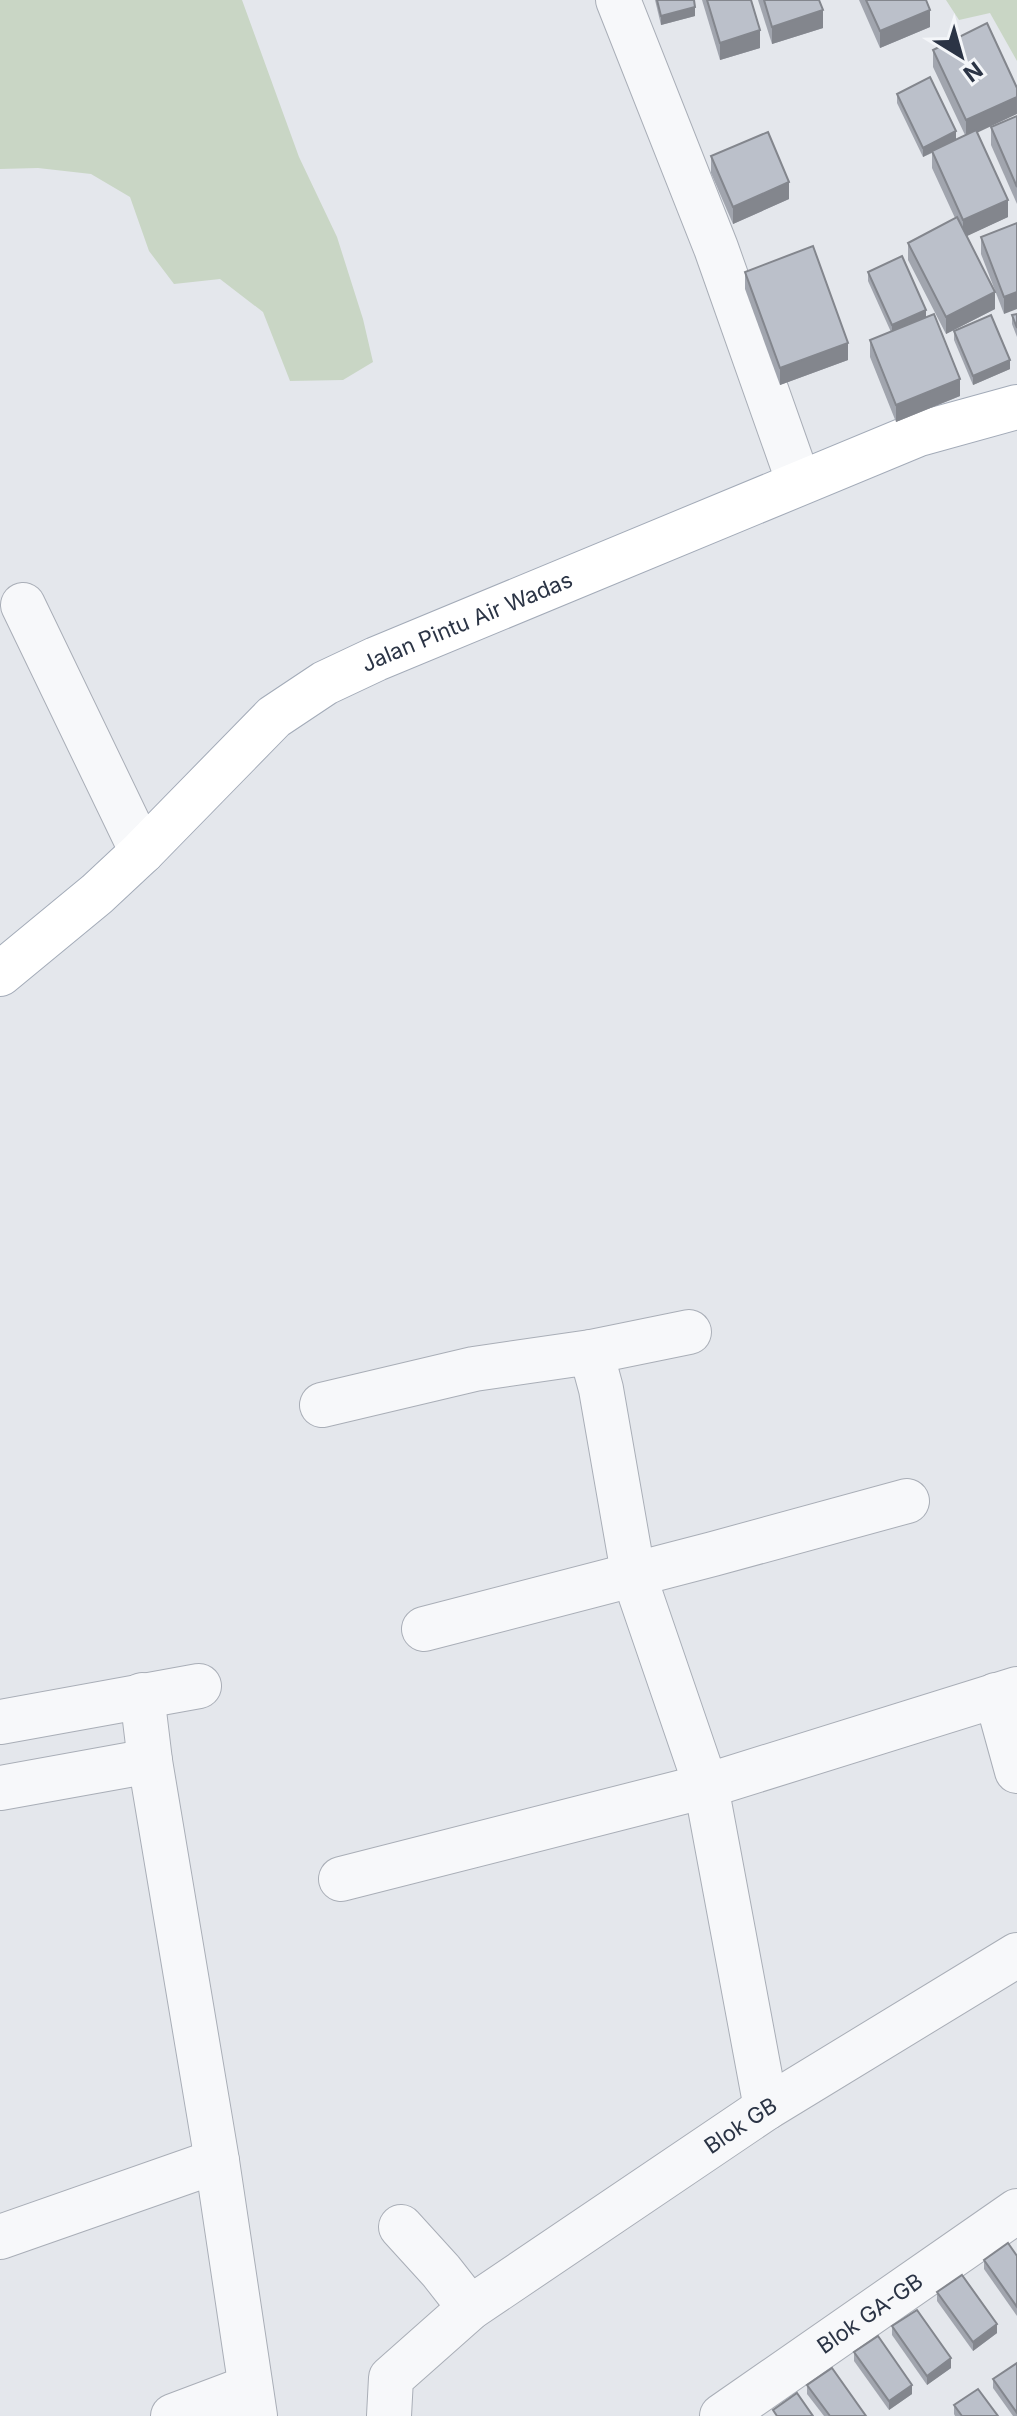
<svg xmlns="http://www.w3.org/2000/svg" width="1017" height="2416" font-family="Inter,sans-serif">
<rect width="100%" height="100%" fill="#e4e7ec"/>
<g fill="#c9d6c5">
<path d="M0,0H242L299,157L337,237L363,319L373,362L343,380L290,381L263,312L220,279L174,284L149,251L130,197L91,174L38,168L0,169Z"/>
<path d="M946,0H1017V61L990,13L959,20Z"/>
</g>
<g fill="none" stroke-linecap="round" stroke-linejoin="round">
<defs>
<g id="minor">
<path d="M618,0L716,248L799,483"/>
<path d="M23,605L142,852"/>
<path d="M591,1352L689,1332"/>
<path d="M322,1405L474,1369L591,1352L601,1389L633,1573L706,1786L766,2108"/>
<path d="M424,1629L713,1554L907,1501"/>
<path d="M142,1695L150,1761L217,2161L255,2416"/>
<path d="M996,1695L1017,1771"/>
<path d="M0,1722L199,1686"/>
<path d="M0,1788L150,1761"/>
<path d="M341,1879L706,1786L1017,1689"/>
<path d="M401,2227L441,2271L470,2308"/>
<path d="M0,2237L217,2161"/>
<path d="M173,2416L250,2387"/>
<path id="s1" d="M389,2416L391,2378L470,2308L766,2108L1017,1955"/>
<path id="s2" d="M722,2416L1017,2211"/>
</g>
<g id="major">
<path id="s3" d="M0,974L97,894L142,852L274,717L325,683L376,659L919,434L1017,407"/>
</g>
</defs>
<use href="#minor" stroke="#a9aeb7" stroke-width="46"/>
<use href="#major" stroke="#a3abb8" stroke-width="46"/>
<use href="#minor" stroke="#f7f8fa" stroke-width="44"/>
<use href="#major" stroke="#fff" stroke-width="44"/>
</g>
<g fill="#a1a5ae">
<path d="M655,0H694L695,16L661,25Z"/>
<path d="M702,0H751L760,48L720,60Z"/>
<path d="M758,0H819L823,28L772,44Z"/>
<path d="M859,0H926L930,27L880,48Z"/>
<path d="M933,50L977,133L1008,217L966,236L995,309L946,334L908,260V243L955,218L932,168V153L923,157L897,103V94L956,139L965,135L933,67Z"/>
<path d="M1017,116V204L991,145V127Z"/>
<path d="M711,156L789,199L733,224L711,173Z"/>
<path d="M1017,223L1004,314L981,254V237Z"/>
<path d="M745,272L848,360L780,385L745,289Z"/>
<path d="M868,272L926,317L960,396L896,422L870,357V340L891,332L868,281Z"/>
<path d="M1017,314V337L1012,324V315Z"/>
<path d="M954,331L1010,369L973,385L954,340Z"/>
<path d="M1017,2256V2316L984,2269V2260Z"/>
<path d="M937,2292L997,2333L973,2351L937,2301Z"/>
<path d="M892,2326L951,2368L927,2385L892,2335Z"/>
<path d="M854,2352L912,2394L889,2410L854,2361Z"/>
<path d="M1017,2363V2416H1013L993,2388V2379Z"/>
<path d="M807,2385L866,2416H824L807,2394Z"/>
<path d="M954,2405L998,2416H955L954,2414Z"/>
</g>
<g fill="#83868d">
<path d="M695,7V16L661,25V16Z"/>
<path d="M823,10V28L772,44V27Z"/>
<path d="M930,10V27L880,48V31Z"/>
<path d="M760,30V48L720,60V43Z"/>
<path d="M1017,97V114L966,138V120Z"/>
<path d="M956,131V140L923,157V148Z"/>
<path d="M789,182V199L733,224V207Z"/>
<path d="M1008,200V217L963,238V220Z"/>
<path d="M995,292V309L946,334V317Z"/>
<path d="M1017,292V309L1004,314V297Z"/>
<path d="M926,310V319L892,334V325Z"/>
<path d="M848,343V360L780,385V368Z"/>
<path d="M1010,360V369L973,385V376Z"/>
<path d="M960,379V396L896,422V405Z"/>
<path d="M997,2324V2333L973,2351V2342Z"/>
<path d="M951,2358V2368L927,2385V2376Z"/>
<path d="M912,2385V2394L889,2410V2401Z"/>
</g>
<g fill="#bbc0ca" stroke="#83868d" stroke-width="2">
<path d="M657,0H694L695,7L661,16Z"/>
<path d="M707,0H751L760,30L720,43Z"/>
<path d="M764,0H819L823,10L772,27Z"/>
<path d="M866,0H926L930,10L880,31Z"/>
<path d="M987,23L1017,88V97L966,120L933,50Z"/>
<path d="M930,77L956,131L923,148L897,94Z"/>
<path d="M1017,116V187L991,127Z"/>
<path d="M976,130L1008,200L963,220L932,151Z"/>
<path d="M768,132L789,182L733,207L711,156Z"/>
<path d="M957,217L995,292L946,317L908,243Z"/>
<path d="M1017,223V292L1004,297L981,237Z"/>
<path d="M813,246L848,343L780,368L745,272Z"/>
<path d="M902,256L926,310L892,325L868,272Z"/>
<path d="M934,314L960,379L896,405L870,340Z"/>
<path d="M1017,314V328L1012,315Z"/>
<path d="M991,315L1010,360L973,376L954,331Z"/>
<path d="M1008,2243L1017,2256V2307L984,2260Z"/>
<path d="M962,2275L997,2324L973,2342L937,2292Z"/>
<path d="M917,2310L951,2358L927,2376L892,2326Z"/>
<path d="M878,2336L912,2385L889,2401L854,2352Z"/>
<path d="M1017,2363V2413L993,2379Z"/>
<path d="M832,2368L866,2416H830L807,2385Z"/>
<path d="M978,2389L998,2416H962L954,2405Z"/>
<path d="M797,2393L813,2416H777L773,2410Z"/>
</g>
<g text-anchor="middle" stroke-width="8" stroke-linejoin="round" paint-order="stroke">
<g font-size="22" fill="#2b3445" stroke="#f4f6f9">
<text dy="8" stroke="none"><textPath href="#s3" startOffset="592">Jalan Pintu Air Wadas</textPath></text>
<text dy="8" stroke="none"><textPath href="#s1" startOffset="470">Blok GB</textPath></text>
<text dy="8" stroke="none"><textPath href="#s2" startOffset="180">Blok GA-GB</textPath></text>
</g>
</g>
<g transform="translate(961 56) rotate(143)" stroke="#f4f6f9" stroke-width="6" paint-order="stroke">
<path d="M0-6L14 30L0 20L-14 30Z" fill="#2b3445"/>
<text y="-12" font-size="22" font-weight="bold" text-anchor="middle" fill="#2b3445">N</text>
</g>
</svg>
